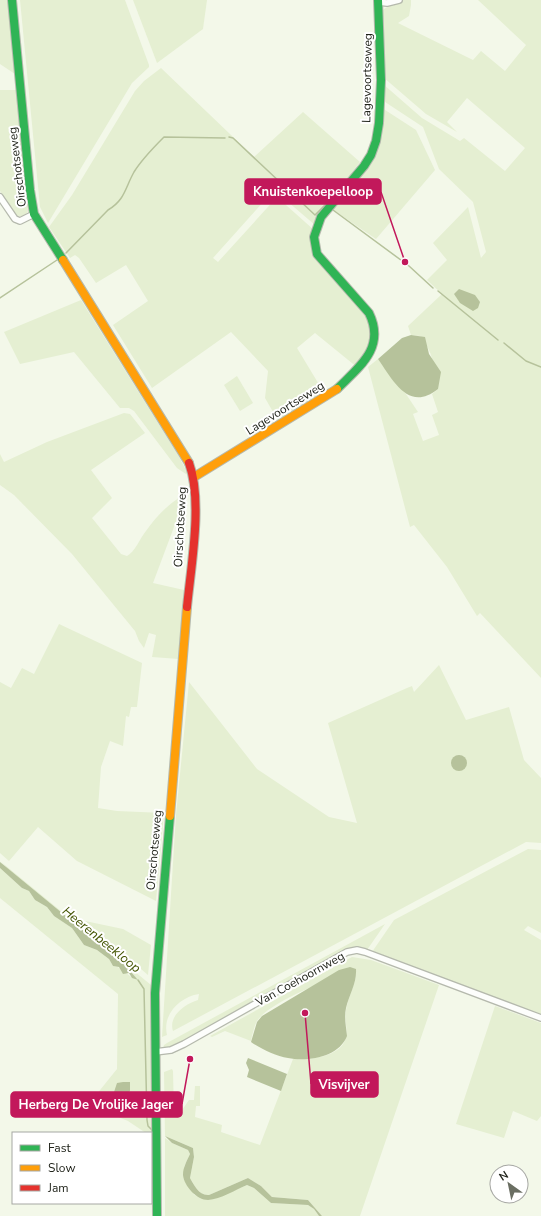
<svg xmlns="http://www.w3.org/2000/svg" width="541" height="1216" font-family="'Nunito Sans',sans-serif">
<rect width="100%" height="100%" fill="#f3f8e9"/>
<g fill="#e5efd2">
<path d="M0,0H8L15,74L0,64Z"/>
<path d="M20,0H125L149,65V67L132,83L48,223L40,207Z"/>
<path d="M133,0H207L203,29L157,63Z"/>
<path d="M402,0H411V5L409,16L398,23L473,60L481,51L505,71L526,45L478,0H541V678L480,613L477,616L447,567L414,525L410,527L368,367L378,359L406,394L418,412L413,414L423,441L439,435L432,415L438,412L432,394L438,389C435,369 433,351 420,336L411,335L408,326L442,294L427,280L447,260L433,243L468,207L481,258L486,252L473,202L439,169L423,127L382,100L383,84L422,118L460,141L464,138L505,171L525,148L467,98L447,122L457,132L426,114L383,77L384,26L382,11C388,4 397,7 402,0Z"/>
<path d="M161,68L254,157L303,112L360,162L322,211L315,225L274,190L213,258L218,262L277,197L314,230L313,243L372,323L371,346L358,368L315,333L297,348L326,396L280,424L265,398L268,371L231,332L152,388L113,325L148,301L126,265L96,283L79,258L75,255L70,258L49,227L72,195L135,91L144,81Z"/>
<path d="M0,90H17L27,199C28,207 31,212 23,216H17L0,191Z"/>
<path d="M382,108L416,130L435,170L376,239L332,209L377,151L381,139Z"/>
<path d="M81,300L178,455L189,476L177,468L134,411L129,408H120L74,352L20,364L4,332Z"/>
<path d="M237,376L253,403L240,411L224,385Z"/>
<path d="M124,413L130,414L145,433L91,470L112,498L92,518L121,554L127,556C135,552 140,538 146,531C156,517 167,505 182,496L180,511L153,583L184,590L179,659L152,657L156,635L149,633L144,648L139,641L135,631L72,554L14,495L0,485V454L4,462L47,442Z"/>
<path d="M59,624L142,663L137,707H131L129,717L126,716L123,746L110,741L101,767L98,808L117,811L164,813L156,901L77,861L38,827L9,861L0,853V682L11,688L22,668L34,674Z"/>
<path d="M439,665L466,720L509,707L524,760L541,778V843L526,842L173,1031C168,1016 185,1004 198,1000L199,994C180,997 162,1014 167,1035L162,1037L176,815L189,682L257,769L329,817L357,823L328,723L407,688L412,686L414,692Z"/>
<path d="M528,849L541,850V933L528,926L524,930L541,940V1015L372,952L394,920Z"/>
<path d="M0,861L151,985L153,1138L151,1137V1133H146L128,1121L88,1105L117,1069L118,994L0,898V868L22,888L29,891L35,900L47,907L54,916L72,928L84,945L97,950L109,959L113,966C124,967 128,978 138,980L124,964L17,878Z"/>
<path d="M85,921L123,929L151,945L148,975Z"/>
<path d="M385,924L367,950L355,949L176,1047L163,1049L164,1045L167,1043Z"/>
<path d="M352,957L371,960L439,985L360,1216H322L308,1200L272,1197L261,1186L248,1178L209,1195C199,1196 194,1185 190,1178L194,1157L193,1148L165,1136L164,1072L172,1069L173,1071L174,1112L180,1113L189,1100H194L195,1086H200V1106H196L195,1117L222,1125L221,1132L260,1145L293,1059C310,1060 342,1057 346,1037C348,1029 344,1019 346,1010C348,996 357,983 356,969C334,978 266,1002 256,1023C254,1028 252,1035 251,1041L225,1031L212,1037L210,1036Z"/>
<path d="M495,1006L541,1023V1116L537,1121L513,1111L504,1138L456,1124Z"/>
<path d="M165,1138L172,1143L188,1150L190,1154L184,1167L194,1195L213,1199L247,1185L254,1188L271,1203L308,1205L314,1209L319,1216H165Z"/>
</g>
<g fill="#b6c29b">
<path d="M459,289L475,295L480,302L478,308L473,311L460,303L454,294Z"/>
<path d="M411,335L425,337L429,354L441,372L438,389C409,412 394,382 378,359L402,338Z"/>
<circle cx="459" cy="763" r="8"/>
<path d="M0,862L124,964L138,980L132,978L129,973L123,974L119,967L113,966L109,959L97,950L84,945L72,928L54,916L47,907L35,900L29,891L22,888L0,868Z"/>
<path d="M350,967L356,969C357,983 349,995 346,1008C344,1017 346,1026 347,1036C339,1057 308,1062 288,1058C276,1056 261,1049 251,1042L257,1022L262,1016L339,970Z"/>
<path d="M248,1058L287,1074L281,1091L247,1077L249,1070L246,1063Z"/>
<path d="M123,1082H130V1091L122,1100L114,1092L117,1083Z"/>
<path d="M165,1136L193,1148L194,1157L190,1178C194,1185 199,1196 209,1195L248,1178L261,1186L272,1197L308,1200L322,1216H319L314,1209L308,1205L271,1203L254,1188L247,1185C235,1190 221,1199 208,1200C197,1200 184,1186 183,1175C183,1167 187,1161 190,1154L188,1150L172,1143Z"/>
</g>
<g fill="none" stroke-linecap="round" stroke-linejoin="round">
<g stroke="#b6c29b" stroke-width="1.5">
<path d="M229,137L233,138L315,215L326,204"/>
<path d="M333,210L409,266L433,288"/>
<path d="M66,253L108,210C125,200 125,188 134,172C142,159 154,147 164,137L225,138"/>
<path d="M438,291L498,340"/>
<path d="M0,298L57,260"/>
<path d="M504,343L526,361L541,367"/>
<path d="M138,980L144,989L147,1120L148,1126L153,1131"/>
</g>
<defs>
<g id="street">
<path d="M378,2L387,3L399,0"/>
<path d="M0,197L15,219L20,221L34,214"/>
<path d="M155,1052L171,1050L184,1044L347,952L357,950L365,952L541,1018"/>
</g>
<g id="fast">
<path d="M12,0L30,190L34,214L63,260"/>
<path d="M337,389C359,367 386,348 369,313L317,254L314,237L321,217L364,166L371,155L376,141L379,123L381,80L378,0"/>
<path d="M157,1216L155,993L170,816"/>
</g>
<g id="slow">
<path d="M63,260L189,463"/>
<path d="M194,477L337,389"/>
<path d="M170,816L187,607"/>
</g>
<path id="jam" d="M187,607C191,566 203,501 189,463"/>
</defs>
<use href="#street" stroke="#b5b9ad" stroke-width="8"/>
<use href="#fast" stroke="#b5b9ad" stroke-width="10"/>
<use href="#slow" stroke="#b5b9ad" stroke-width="10"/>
<use href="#jam" stroke="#b5b9ad" stroke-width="10"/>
<use href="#street" stroke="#fdfefc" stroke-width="5.5"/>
<use href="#fast" stroke="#30b455" stroke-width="8"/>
<use href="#slow" stroke="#ff9f0a" stroke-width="8"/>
<use href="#jam" stroke="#e5322d" stroke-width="8"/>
</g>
<g text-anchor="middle" stroke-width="4" stroke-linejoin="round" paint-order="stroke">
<g font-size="12" fill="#20231a" stroke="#fff">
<text transform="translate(367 78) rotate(-89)" y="4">Lagevoortseweg</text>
<text transform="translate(17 167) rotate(-97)" y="4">Oirschotseweg</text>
<text transform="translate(285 408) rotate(-32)" y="4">Lagevoortseweg</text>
<text transform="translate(180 527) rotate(-87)" y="4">Oirschotseweg</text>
<text transform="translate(154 850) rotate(-85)" y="4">Oirschotseweg</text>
<text transform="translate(300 979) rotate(-29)" y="4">Van Coehoornweg</text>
</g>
<g font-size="13" font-style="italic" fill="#445503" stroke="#fff">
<text transform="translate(102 939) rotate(39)" y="5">Heerenbeekloop</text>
</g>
</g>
<path fill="none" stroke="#c2185b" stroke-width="1.5" d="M405 262L381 192M305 1013L311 1084M190 1059L182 1104"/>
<g fill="#c2185b" stroke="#fff" stroke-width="1.5">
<circle cx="405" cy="262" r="4"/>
<circle cx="305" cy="1013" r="4"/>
<circle cx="190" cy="1059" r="4"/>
</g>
<g fill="#c2185b" stroke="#c2185b" stroke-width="1.5">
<rect x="245" y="179" width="136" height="25" rx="4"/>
<rect x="311" y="1072" width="67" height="25" rx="4"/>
<rect x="11" y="1092" width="171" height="25" rx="4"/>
</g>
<g font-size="13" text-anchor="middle" font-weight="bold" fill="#fff">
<text x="313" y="196">Knuistenkoepelloop</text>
<text x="344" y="1089">Visvijver</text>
<text x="96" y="1109">Herberg De Vrolijke Jager</text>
</g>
<rect x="12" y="1132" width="140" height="72" fill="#ffffff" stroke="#a6a7a3"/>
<rect x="20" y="1145" width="20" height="6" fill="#30b455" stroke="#a6a7a3"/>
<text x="48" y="1152" font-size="12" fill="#20231a">Fast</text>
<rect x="20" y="1165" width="20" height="6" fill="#ff9f0a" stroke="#a6a7a3"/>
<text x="48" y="1172" font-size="12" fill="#20231a">Slow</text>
<rect x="20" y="1185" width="20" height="6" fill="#e5322d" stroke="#a6a7a3"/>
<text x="48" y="1192" font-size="12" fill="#20231a">Jam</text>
<g transform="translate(509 1184) rotate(327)"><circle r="19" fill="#ffffff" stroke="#a6a7a3"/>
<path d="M0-3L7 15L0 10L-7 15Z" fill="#6a6e62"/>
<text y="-6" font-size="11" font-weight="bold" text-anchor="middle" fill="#20231a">N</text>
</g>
</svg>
